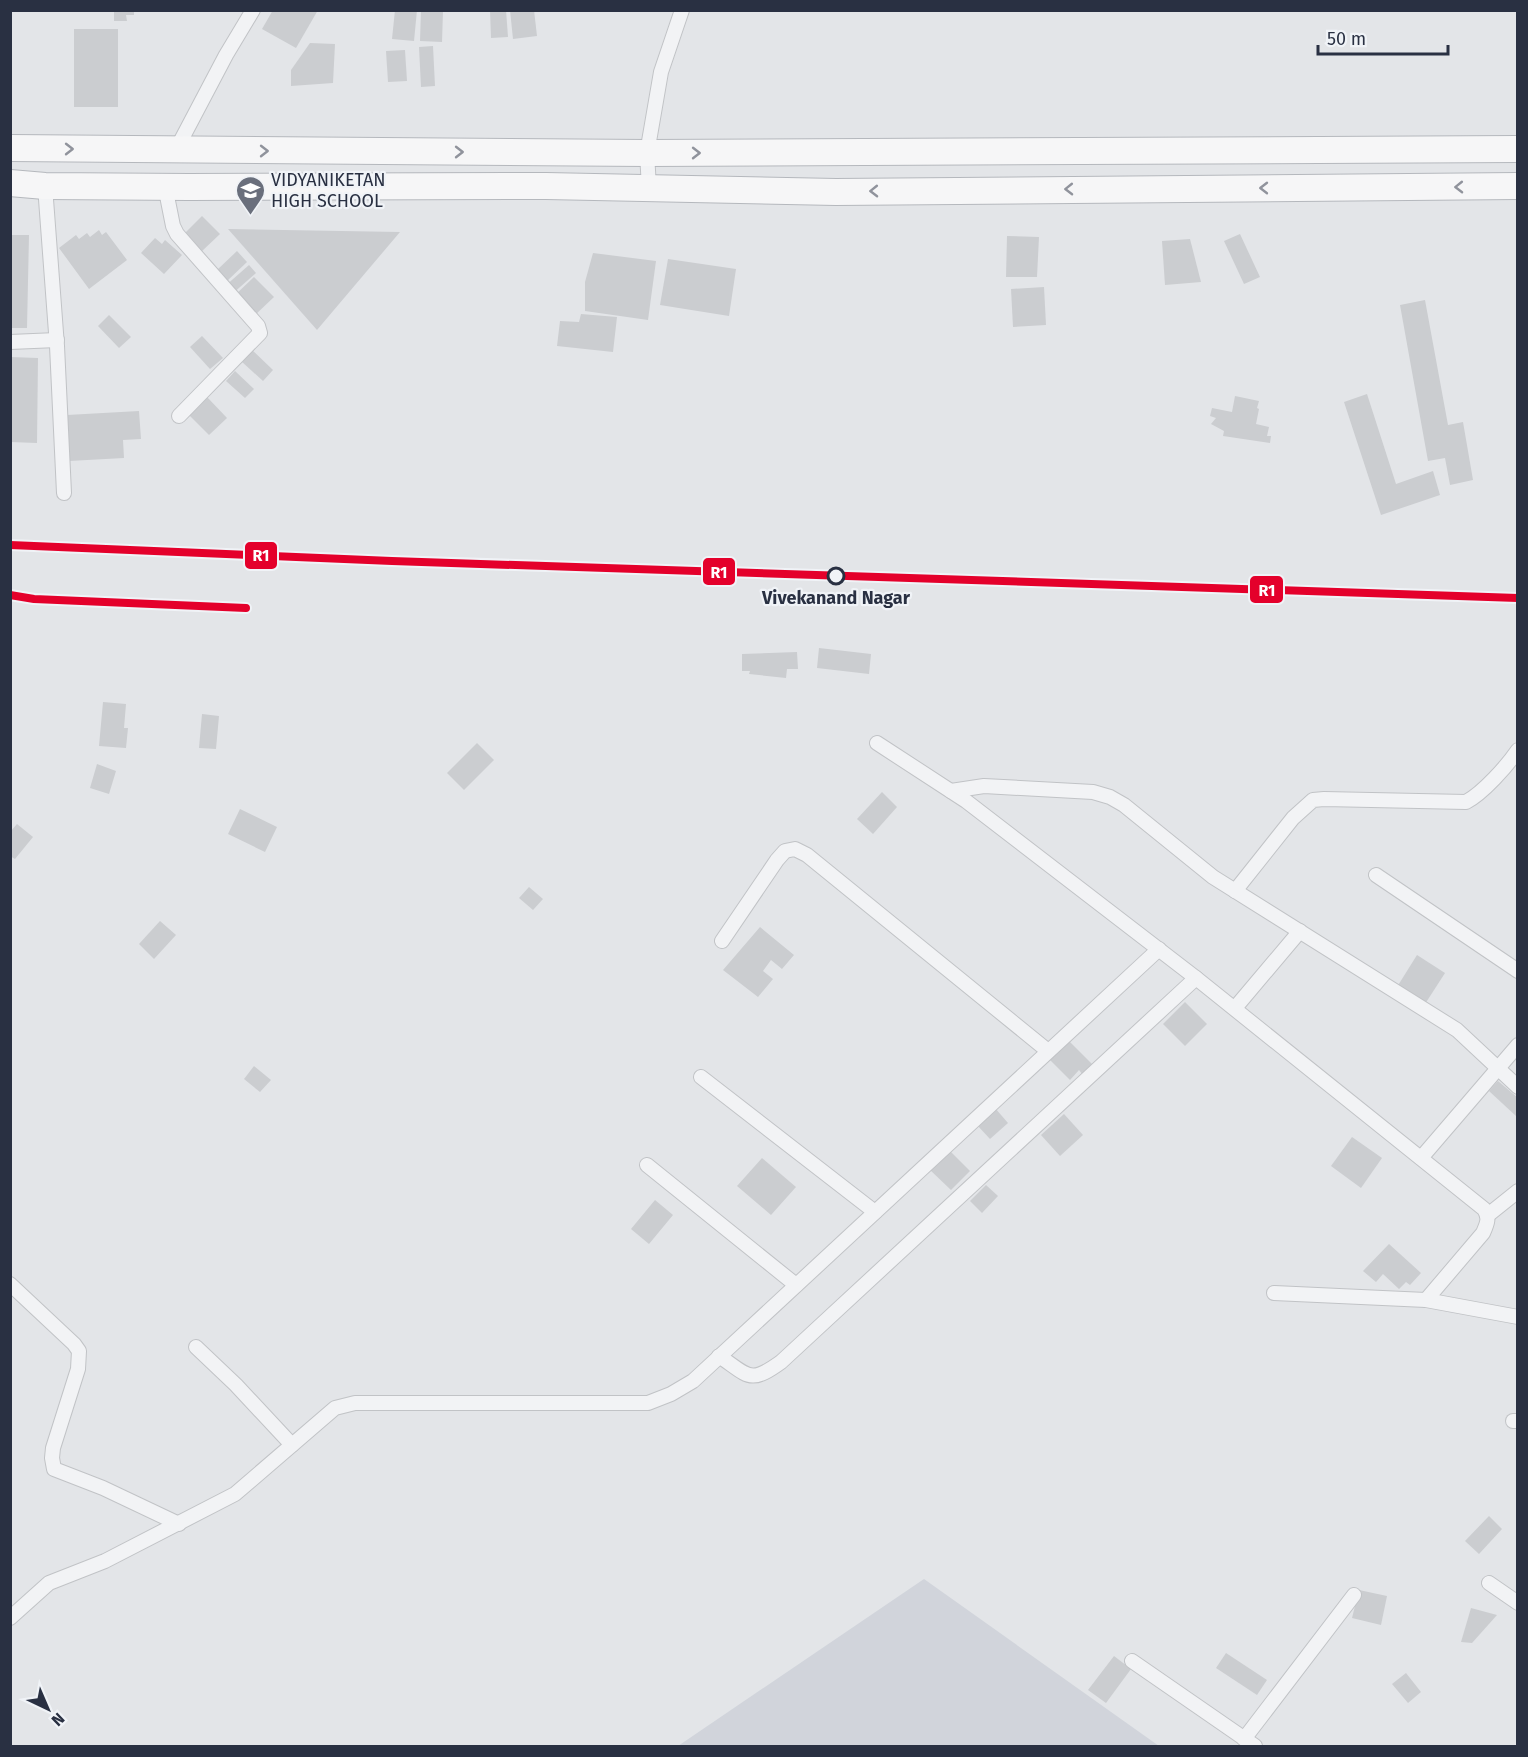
<svg xmlns="http://www.w3.org/2000/svg" width="1528" height="1757" font-family="'Fira Sans',sans-serif">
<rect width="100%" height="100%" fill="#e3e5e8"/>
<path fill="#d1d4db" d="M924,1579L1159,1746H678Z"/>
<g fill="#cbcdd0">
<path d="M114,10H134V15H126L127,21H114Z"/>
<path d="M273,10H318L296,48L262,29Z"/>
<path d="M395,10H417L414,41L392,39Z"/>
<path d="M421,10L443,11L442,42L420,41Z"/>
<path d="M490,10H506L508,37L491,38Z"/>
<path d="M510,10H534L537,36L513,39Z"/>
<rect x="74" y="29" width="44" height="78"/>
<path d="M310,43L335,44L333,83L291,86V70Z"/>
<path d="M433,46L435,86L421,87L419,47Z"/>
<path d="M405,50L407,81L388,82L386,51Z"/>
<path d="M202,216L220,234L201,252L184,234Z"/>
<path d="M228,229L400,232L317,330Z"/>
<path d="M99,230L102,235L106,232L127,260L89,289L59,248L76,235L79,239L87,233L90,237Z"/>
<path d="M1240,234L1260,277L1244,284L1224,241Z"/>
<path d="M10,235H29L27,328H10Z"/>
<path d="M1007,236L1039,237L1037,277H1006Z"/>
<path d="M155,238L162,244L165,240L182,255L164,274L141,253Z"/>
<path d="M1190,239L1201,282L1165,285L1162,241Z"/>
<path d="M237,251L247,262L226,282L216,271Z"/>
<path d="M593,253L656,261L648,320L585,311V282Z"/>
<path d="M668,259L736,269L729,316L660,305Z"/>
<path d="M249,265L256,273L231,295L224,287Z"/>
<path d="M254,277L274,297L254,316L234,296Z"/>
<path d="M1044,287L1046,325L1013,327L1011,289Z"/>
<path d="M1425,300L1448,425L1463,422L1473,480L1450,485L1445,458L1428,461L1400,305Z"/>
<path d="M581,314L617,317L613,352L557,346L560,321L579,322Z"/>
<path d="M109,315L131,337L119,348L98,326Z"/>
<path d="M202,336L223,358L210,369L190,347Z"/>
<path d="M251,349L273,370L263,381L241,361Z"/>
<path d="M10,357L38,358L37,443L10,442Z"/>
<path d="M235,371L254,389L245,398L226,381Z"/>
<path d="M1367,394L1396,484L1433,471L1440,495L1381,515L1344,402Z"/>
<path d="M1235,396L1259,401L1257,408L1259,409L1256,424L1269,427L1267,436H1271L1270,443L1223,436L1224,431L1211,424L1216,418L1210,416L1212,408L1232,412Z"/>
<path d="M207,397L227,418L209,435L189,415Z"/>
<path d="M139,411L141,439L123,440L124,458L69,461L67,415Z"/>
<path d="M819,648L871,654L869,674L817,668Z"/>
<path d="M797,652L798,669H787L786,678L749,674L750,671H742V654Z"/>
<path d="M103,702L126,704L124,728H128L126,748L99,746Z"/>
<path d="M202,714L219,716L216,749L199,748Z"/>
<path d="M477,743L494,760L464,790L447,773Z"/>
<path d="M97,764L116,771L109,794L90,788Z"/>
<path d="M882,792L897,807L873,834L857,819Z"/>
<path d="M240,809L277,827L265,852L228,834Z"/>
<path d="M17,824L33,837L15,859L10,856V832Z"/>
<path d="M529,887L543,899L533,910L519,898Z"/>
<path d="M160,921L176,935L154,959L139,944Z"/>
<path d="M760,927L794,955L782,969L771,960L763,971L773,979L758,997L723,970Z"/>
<path d="M1417,955L1445,973L1425,1004L1397,987Z"/>
<path d="M1185,1002L1207,1024L1185,1046L1163,1024Z"/>
<path d="M1067,1039L1093,1065L1083,1075L1079,1070L1070,1080L1048,1058Z"/>
<path d="M254,1066L271,1080L260,1092L244,1079Z"/>
<path d="M1498,1081L1518,1098L1516,1116L1489,1091Z"/>
<path d="M995,1108L1008,1123L990,1139L977,1125Z"/>
<path d="M1064,1114L1083,1135L1060,1156L1041,1135Z"/>
<path d="M1352,1137L1382,1158L1361,1188L1331,1166Z"/>
<path d="M948,1149L970,1171L951,1190L928,1168Z"/>
<path d="M762,1158L796,1187L771,1215L737,1186Z"/>
<path d="M986,1185L998,1196L982,1213L970,1201Z"/>
<path d="M655,1200L673,1215L649,1244L631,1229Z"/>
<path d="M1389,1244L1421,1273L1410,1285L1406,1282L1399,1289L1383,1274L1376,1282L1363,1271Z"/>
<path d="M1489,1516L1502,1529L1479,1554L1465,1541Z"/>
<path d="M1359,1590L1387,1596L1381,1625L1352,1618Z"/>
<path d="M1471,1608L1497,1615L1472,1643L1461,1642Z"/>
<path d="M1226,1653L1267,1680L1257,1695L1216,1668Z"/>
<path d="M1114,1656L1131,1669L1106,1703L1088,1690Z"/>
<path d="M1406,1673L1421,1692L1408,1703L1392,1684Z"/>
</g>
<g fill="none" stroke-linecap="round" stroke-linejoin="round">
<defs>
<g id="street">
<path d="M176,150L226,55L253,10"/>
<path d="M45,186L57,346L64,493"/>
<path d="M165,186L173,226L177,234L258,326L260,333L179,416"/>
<path d="M649,188L647,153L661,72L682,10"/>
<path d="M10,342L57,340"/>
<path d="M877,743L966,801L1196,978L1484,1209C1490,1218 1487,1224 1483,1233L1426,1300"/>
<path d="M951,791L984,786L1093,792L1110,797L1124,805L1213,877L1457,1030L1518,1087"/>
<path d="M1376,875L1518,971"/>
<path d="M1235,891L1293,818L1313,800L1324,799L1466,802C1483,793 1507,766 1518,750"/>
<path d="M722,941L777,860L785,851L795,849L807,855L1048,1051"/>
<path d="M1235,1008L1300,931"/>
<path d="M701,1077L875,1212"/>
<path d="M1421,1158L1518,1045"/>
<path d="M647,1165L796,1285"/>
<path d="M1488,1215L1518,1191"/>
<path d="M10,1284L74,1344L79,1351L78,1369L53,1448L52,1458L54,1469L103,1488L179,1524"/>
<path d="M1274,1293L1426,1300L1518,1317"/>
<path d="M196,1347L236,1385L292,1445"/>
<path d="M719,1356C749,1376 749,1385 781,1362L1196,978"/>
<path d="M1513,1421H1518"/>
<path d="M1489,1583L1518,1603"/>
<path d="M10,1618L49,1583L105,1561L235,1494L335,1408L355,1403H648L671,1394L693,1381L1159,949"/>
<path d="M1132,1661L1255,1746"/>
<path d="M1244,1739L1354,1595"/>
</g>
<g id="highway">
<path d="M10,148L647,153L1518,149"/>
<path d="M10,183L45,186L189,187L546,186L836,192L1518,186"/>
</g>
</defs>
<use href="#street" stroke="#c1c3c6" stroke-width="16"/>
<use href="#highway" stroke="#b5b8bd" stroke-width="28"/>
<use href="#street" stroke="#f2f3f5" stroke-width="14"/>
<use href="#highway" stroke="#f6f6f7" stroke-width="26"/>
<defs>
<path id="rail" d="M10,595L34,599L246,608"/>
</defs>
<use href="#rail" stroke="#cbcdd0" stroke-width="7"/>
<use href="#rail" stroke="#f0f3f7" stroke-width="4.5" stroke-dasharray="14" stroke-linecap="butt"/>
<defs>
<g id="rail-1">
<path d="M10,545L392,561L1518,598"/>
<path d="M10,595L34,599L246,608"/>
</g>
</defs>
<use href="#rail-1" stroke="#f0f3f7" stroke-width="12"/>
<use href="#rail-1" stroke="#e4002b" stroke-width="8"/>
</g>
<defs><path id="oneway-chevron" d="M-2-3.5L2.5 0L-2 3.5" fill="none" stroke-width="1.6" stroke-linecap="round" stroke-linejoin="round" transform="scale(1.5)"/></defs>
<g stroke="#90939c">
<use href="#oneway-chevron" transform="translate(69 149)"/>
<use href="#oneway-chevron" transform="translate(264 151)"/>
<use href="#oneway-chevron" transform="translate(459 152)"/>
<use href="#oneway-chevron" transform="translate(696 153)"/>
<use href="#oneway-chevron" transform="translate(1459 187) rotate(179)"/>
<use href="#oneway-chevron" transform="translate(1264 188) rotate(180)"/>
<use href="#oneway-chevron" transform="translate(1069 189) rotate(179)"/>
<use href="#oneway-chevron" transform="translate(874 191) rotate(179)"/>
</g>
<defs>
<symbol id="school-pin" viewBox="-11 -11 22 30"><path d="M0 17L-7.5 6A9.5 9.5 0 1 1 7.5 6Z" fill="#6a6f7c" stroke="#f0f3f7"/><path d="M0-5L7-2L0 1L-7-2ZM-4 1L0 2.5L4 1V4Q0 6-4 4Z" fill="#fff"/></symbol>
</defs>
<g fill-rule="evenodd">
<use href="#school-pin" x="234" y="174" width="33" height="45"/>
</g>
<circle fill="#f0f3f7" stroke="#293042" stroke-width="3" cx="836" cy="576" r="8"/>
<g text-anchor="middle" stroke-width="4.5" stroke-linejoin="round" paint-order="stroke">
<g font-size="18" fill="#293042" stroke="#f0f3f7" text-anchor="start">
<text x="271" y="186">VIDYANIKETAN<tspan x="271" dy="21">HIGH SCHOOL</tspan></text>
</g>
<g font-size="18" font-weight="bold" fill="#293042" stroke="#f0f3f7">
<text x="836" y="604">Vivekanand Nagar</text>
</g>
</g>
<g stroke="#f0f3f7" stroke-width="2">
<rect x="244" y="541" width="34" height="29" rx="6" fill="#e4002b"/>
<rect x="702" y="557" width="34" height="29" rx="6" fill="#e4002b"/>
<rect x="1249" y="575" width="35" height="29" rx="6" fill="#e4002b"/>
</g>
<g font-size="16" text-anchor="middle" font-weight="bold" fill="#fff">
<text x="261" y="561">R1</text>
<text x="719" y="578">R1</text>
<text x="1267" y="596">R1</text>
</g>
<rect width="1528" height="1757" fill="none" stroke="#293042" stroke-width="24"/>
<g transform="translate(48 1709) rotate(136)" stroke="#f0f3f7" stroke-width="4.5" paint-order="stroke">
<path d="M0-4.5L10 22L0 15L-10 22Z" fill="#293042"/>
<text y="-9" font-size="16" font-weight="bold" text-anchor="middle" fill="#293042">N</text>
</g>
<path d="M1318 45v9h130v-9" fill="none" stroke="#293042" stroke-width="3"/>
<text x="1327" y="45" font-size="18" fill="#293042" stroke="#f0f3f7" stroke-width="4.5" paint-order="stroke">50 m</text>
</svg>
